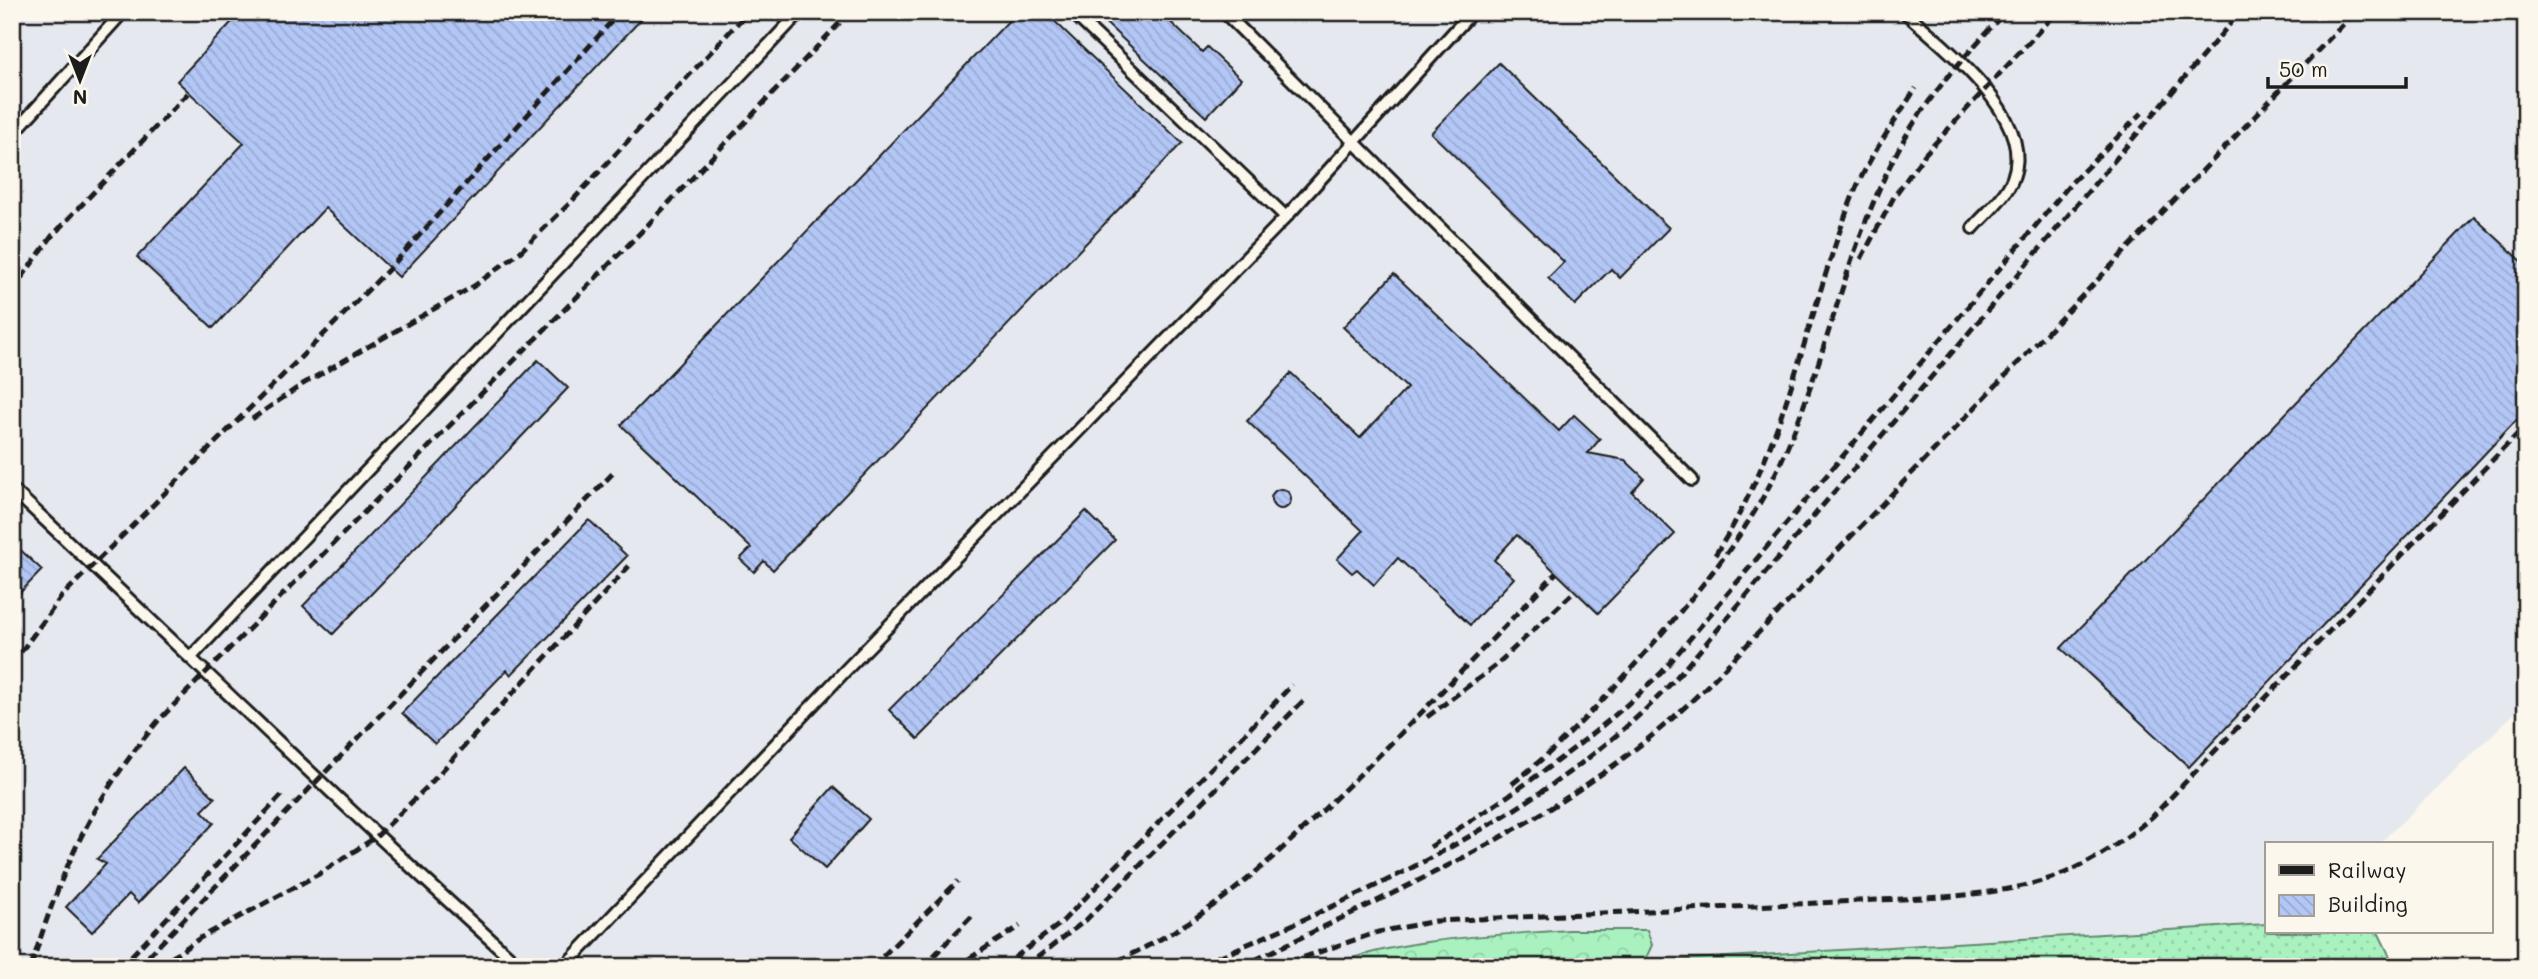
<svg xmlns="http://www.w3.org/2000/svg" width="2538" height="979" font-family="Mali,sans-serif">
<defs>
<pattern id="grass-dots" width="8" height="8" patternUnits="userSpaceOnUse" patternTransform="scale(1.75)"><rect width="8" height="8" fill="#a9f2c0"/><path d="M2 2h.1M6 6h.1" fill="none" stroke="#91cfa4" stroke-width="1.8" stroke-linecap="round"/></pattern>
<pattern id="forest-crowns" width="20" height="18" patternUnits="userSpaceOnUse" patternTransform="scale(1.75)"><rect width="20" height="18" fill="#a9f2c0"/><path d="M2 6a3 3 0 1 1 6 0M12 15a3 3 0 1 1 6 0" fill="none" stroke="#91cfa4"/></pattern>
<pattern id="building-back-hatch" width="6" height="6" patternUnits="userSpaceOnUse" patternTransform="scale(1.75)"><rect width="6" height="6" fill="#b3c7f6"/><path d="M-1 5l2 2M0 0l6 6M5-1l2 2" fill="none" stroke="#99aad2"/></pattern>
</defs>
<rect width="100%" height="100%" fill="#fbf7ec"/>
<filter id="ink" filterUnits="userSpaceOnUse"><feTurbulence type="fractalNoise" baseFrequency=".0143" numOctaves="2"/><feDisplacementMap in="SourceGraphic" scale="14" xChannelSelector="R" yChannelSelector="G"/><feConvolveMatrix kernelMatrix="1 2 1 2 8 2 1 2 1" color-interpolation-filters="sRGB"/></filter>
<g filter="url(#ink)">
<path fill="#e5e9ef" d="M15,12H2526V702L2379,844H2267V924L1573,967H12V15Z"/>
<path fill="url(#grass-dots)" stroke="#62876e" stroke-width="2" d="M2267,924V932H2378L2395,967H1642L1645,962Z"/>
<path fill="url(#forest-crowns)" stroke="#62876e" stroke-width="2" d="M1569,930H1647L1652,945L1642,967H1325C1405,937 1486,936 1569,930Z"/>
<g fill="url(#building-back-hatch)" stroke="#1c1c1c" stroke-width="2">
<path d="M241,12H648L399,277L325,208L213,328L137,257L244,143L177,81Z"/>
<path d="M1017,12H1045L1182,143L773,570L764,561L754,572L740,559L751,548L621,425Z"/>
<path d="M1094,12H1160L1202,52L1207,47L1241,79L1206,117Z"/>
<path d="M1499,63L1669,228L1620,278L1611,269L1575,305L1548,278L1564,262L1431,133Z"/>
<path d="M2474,217L2526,265V410L2189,767L2061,648Z"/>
<path d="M1394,274L1559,431L1574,415L1600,439L1588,453L1625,460L1644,478L1632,492L1675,534L1598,613L1517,535L1494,560L1514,578L1470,625L1398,558L1374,585L1357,569L1352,573L1337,559L1363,531L1247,421L1291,373L1360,438L1407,388L1343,327Z"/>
<path d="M538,360L568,388L333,634L303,606Z"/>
<circle cx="1281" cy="499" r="10"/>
<path d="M1086,511L1115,540L918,739L889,710Z"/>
<path d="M589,520L627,556L511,675L507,670L435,744L402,713Z"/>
<path d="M12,542L42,570L12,601Z"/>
<path d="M184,768L215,798L202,811L214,823L138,903L129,894L92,932L66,907L106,864L97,859Z"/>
<path d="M833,787L869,819L825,869L789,837Z"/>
</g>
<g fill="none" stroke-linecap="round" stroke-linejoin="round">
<defs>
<g id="service">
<path d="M1072,12L1286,217"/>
<path d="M1224,12L1692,480"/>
<path d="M1905,12C1944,48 2036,116 2013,178C2006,197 1986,213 1973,228"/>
<path d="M12,135L123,12"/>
<path d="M12,489C182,648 348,812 521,967"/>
<path d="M192,656L800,12"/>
<path d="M564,967L846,670L1286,217L1472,12"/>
</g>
</defs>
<use href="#service" stroke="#1c1c1c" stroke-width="16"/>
<use href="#service" stroke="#fbf7ec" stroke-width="10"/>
<g stroke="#1c1c1c" stroke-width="5" stroke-dasharray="10 5" stroke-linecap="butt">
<path d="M1861,259L1895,195L1925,154L2057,12"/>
<path d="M12,291L52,236L189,92"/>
<path d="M252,419L303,384L474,286L520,252L571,202L748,12"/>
<path d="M1715,555C1786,448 1806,316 1852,198C1868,158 1893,124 1916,88"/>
<path d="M12,664L62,596L390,268L620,12"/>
<path d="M1427,717L1494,667L1575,591"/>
<path d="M1512,784C1567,741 1612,691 1658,638C1704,584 1749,531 1779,466C1826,365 1844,253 1896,154C1924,100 1964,57 2005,12"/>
<path d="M1430,847C1513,794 1591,742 1662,672L2073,181L2142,113"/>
<path d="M1232,951C1378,888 1530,818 1647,708C1669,687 1688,664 1708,641L2240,12"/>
<path d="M31,967C63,866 90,803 158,721L641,232L850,12"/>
<path d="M121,967L282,795"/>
<path d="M138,967L615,471"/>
<path d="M158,967L200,938L319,874L376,837L428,786L631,564"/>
<path d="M872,967L958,881"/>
<path d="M923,967L975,913"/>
<path d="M956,967L1020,926"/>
<path d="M1002,967L1060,924L1292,685"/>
<path d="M1025,967L1086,920L1304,700"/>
<path d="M1103,967C1209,922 1264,867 1345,789C1417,719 1486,645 1556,573"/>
<path d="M1189,967L1242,948"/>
<path d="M1241,967C1413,881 1579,817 1716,677L2355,12"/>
<path d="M1275,967L1378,932L1436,921L1943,897C2036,889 2081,877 2153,816L2526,425"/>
</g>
</g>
</g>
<rect width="2538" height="979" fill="none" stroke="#fbf7ec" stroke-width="42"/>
<rect x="21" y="21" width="2496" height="937" fill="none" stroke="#1c1c1c" stroke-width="2.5" filter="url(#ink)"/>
<rect x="2265" y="842" width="228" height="91" fill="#fbf7ec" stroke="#a29f99" stroke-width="2"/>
<rect x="2279" y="865" width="35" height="10" fill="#1c1c1c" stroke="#a29f99" stroke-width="2"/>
<text x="2328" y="878" font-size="21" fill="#1c1c1c">Railway</text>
<rect x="2279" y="895" width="35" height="21" fill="url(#building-back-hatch)" stroke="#a29f99" stroke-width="2"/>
<text x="2328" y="912" font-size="21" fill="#1c1c1c">Building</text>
<g transform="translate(80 80) rotate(180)" stroke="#fbf7ec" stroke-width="5" paint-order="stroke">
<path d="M0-5L12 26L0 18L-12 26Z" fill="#1c1c1c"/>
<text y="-10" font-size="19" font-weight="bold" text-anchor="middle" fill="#1c1c1c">N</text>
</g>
<path d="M2268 77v10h138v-10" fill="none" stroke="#1c1c1c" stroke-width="3.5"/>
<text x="2279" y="77" font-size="21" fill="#1c1c1c" stroke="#fbf7ec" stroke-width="5" paint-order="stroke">50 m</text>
</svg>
